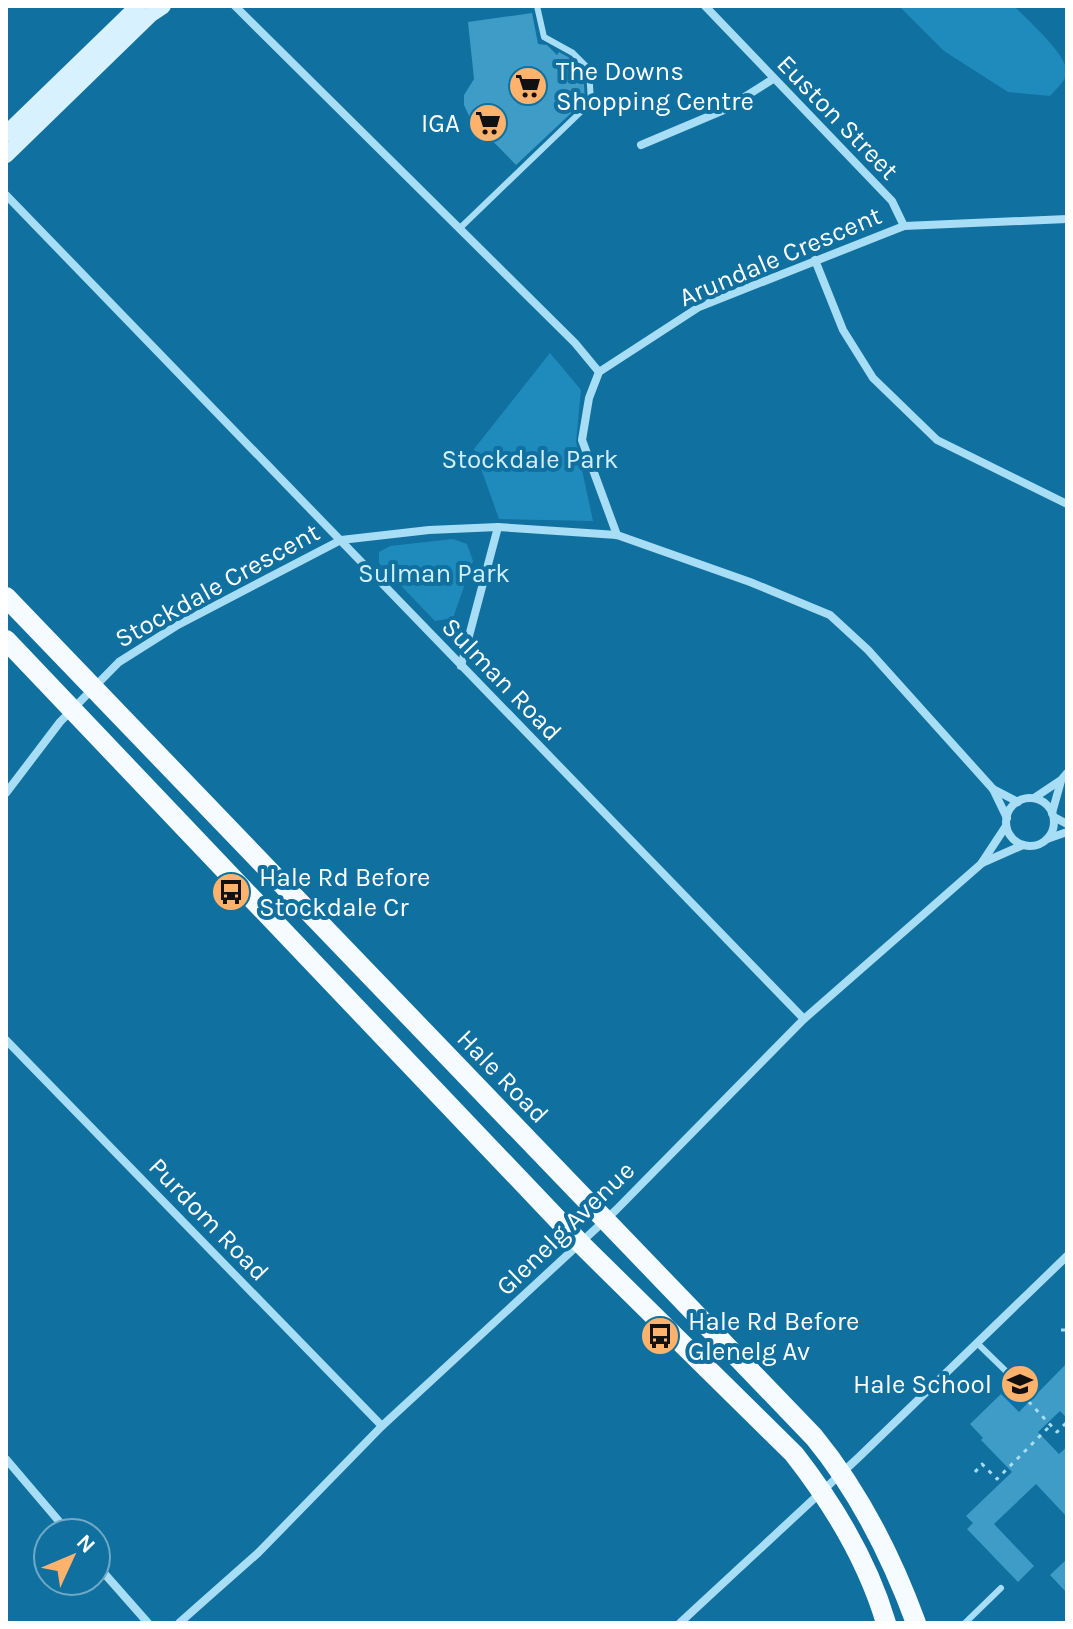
<svg xmlns="http://www.w3.org/2000/svg" width="1073" height="1629" font-family="Karla,sans-serif">
<rect width="100%" height="100%" fill="#10709f"/>
<g fill="#1f8bbd">
<path d="M899,6H1014C1026,19 1073,59 1066,76C1063,83 1055,90 1050,96L1008,92L944,51Z"/>
<path d="M550,353L581,390L576,442L593,521L499,519L474,449Z"/>
<path d="M453,539L467,544L473,561L453,618L435,621L379,563V552L390,546Z"/>
</g>
<g fill="#3e9cc7">
<path d="M532,13L538,44L547,45L557,55L559,52L568,57L583,72L585,100L516,165L478,126L475,129L464,105V95L474,79L468,22Z"/>
<path d="M1067,1363V1418L1060,1411L1038,1432L1059,1454L1067,1447V1517L1036,1484L994,1524L1034,1566L1018,1582L967,1529L973,1523L966,1516L1012,1472L981,1440L983,1438L970,1424L1001,1394L1019,1412Z"/>
<path d="M1067,1559V1593L1050,1575Z"/>
</g>
<g fill="none" stroke-linecap="round" stroke-linejoin="round">
<g stroke="#a7ddf5" stroke-width="3" stroke-dasharray="4 6" stroke-linecap="butt">
<path d="M1061,1330H1067"/>
<path d="M1015,1387L1057,1432L1067,1422"/>
<path d="M975,1472L982,1464L997,1479L1051,1425"/>
</g>
<g stroke="#a7ddf5" stroke-width="6">
<path d="M459,229L591,102L589,69L573,53L544,37L537,6"/>
<path d="M977,1343L1013,1378"/>
<path d="M965,1623L1001,1588"/>
</g>
<g stroke="#a7ddf5" stroke-width="8">
<path d="M235,6L575,343L599,372"/>
<path d="M705,6L892,201L904,226"/>
<path d="M641,145L724,110L773,79"/>
<path d="M6,195L804,1019"/>
<path d="M815,260L843,330L873,378L937,440L1067,504"/>
<path d="M617,535L582,440L589,398L599,372L699,307L904,226L1067,219"/>
<path d="M461,666L498,527"/>
<path d="M993,789L1018,802"/>
<path d="M6,793L60,722L119,662L176,626L341,540L429,530L498,527L617,535L750,582L830,615L868,650L993,789L1007,818"/>
<path d="M1034,798L1061,780L1067,773"/>
<circle cx="1030" cy="822" r="24"/>
<path d="M1052,813L1061,781"/>
<path d="M1054,817L1067,824"/>
<path d="M1047,839L1067,832"/>
<path d="M982,863L1023,845"/>
<path d="M6,1040L382,1426"/>
<path d="M6,1459L69,1533"/>
<path d="M96,1564L148,1623"/>
<path d="M179,1623L258,1553L382,1426L616,1210L804,1019L981,864L1006,826"/>
<path d="M680,1623L859,1457L1067,1256"/>
</g>
<g stroke="#d8f1fe" stroke-width="16">
<path d="M6,134L138,6"/>
<path d="M6,155L151,14L163,6"/>
</g>
<g stroke="#f6fbff" stroke-width="20">
<path d="M6,597L814,1437C860,1493 891,1555 916,1623"/>
<path d="M6,640L580,1243L794,1454C833,1504 868,1562 886,1623"/>
</g>
</g>
<defs>
<symbol id="supermarket-disc" viewBox="-11 -11 22 22"><circle r="9.5" fill="#ffb26c" stroke="#10709f"/><path d="M-6-5.5h2.5l.6 2H6L4.5 2H-2.5L-4.4-4H-6ZM-1.5 3.2a1.3 1.3 0 1 0 .1 0ZM3 3.2a1.3 1.3 0 1 0 .1 0Z" fill="#111"/></symbol>
<symbol id="bus-disc" viewBox="-11 -11 22 22"><circle r="9.5" fill="#ffb26c" stroke="#10709f"/><path d="M-5-6H5V4H4V6H2V4H-2V6H-4V4H-5ZM-3.5-4V0h7V-4ZM-3.5 1.2v1.5H-2V1.2ZM2 1.2v1.5H3.5V1.2Z" fill="#111"/></symbol>
<symbol id="school-disc" viewBox="-11 -11 22 22"><circle r="9.5" fill="#ffb26c" stroke="#10709f"/><path d="M0-5L7-2L0 1L-7-2ZM-4 1L0 2.5L4 1V4Q0 6-4 4Z" fill="#111"/></symbol>
</defs>
<g fill-rule="evenodd">
<use href="#supermarket-disc" x="506" y="64" width="44" height="44"/>
<use href="#supermarket-disc" x="466" y="101" width="44" height="44"/>
<use href="#bus-disc" x="209" y="870" width="44" height="44"/>
<use href="#bus-disc" x="638" y="1314" width="44" height="44"/>
<use href="#school-disc" x="998" y="1362" width="44" height="44"/>
</g>
<g text-anchor="middle" stroke-width="8" stroke-linejoin="round" paint-order="stroke">
<g font-size="26" fill="#fff" stroke="#10709f" text-anchor="start">
<text x="556" y="80">The Downs<tspan x="556" dy="30">Shopping Centre</tspan></text>
<text x="460" y="132" text-anchor="end">IGA</text>
<text x="259" y="886">Hale Rd Before<tspan x="259" dy="30">Stockdale Cr</tspan></text>
<text x="688" y="1330">Hale Rd Before<tspan x="688" dy="30">Glenelg Av</tspan></text>
<text x="992" y="1393" text-anchor="end">Hale School</text>
</g>
<g font-size="26" fill="#fff" stroke="#10709f">
<text transform="translate(838 117) rotate(46)" y="9">Euston Street</text>
<text transform="translate(780 256) rotate(-23)" y="9">Arundale Crescent</text>
<text transform="translate(217 585) rotate(-29)" y="9">Stockdale Crescent</text>
<text transform="translate(502 679) rotate(46)" y="9">Sulman Road</text>
<text transform="translate(503 1076) rotate(46)" y="9">Hale Road</text>
<text transform="translate(209 1219) rotate(46)" y="9">Purdom Road</text>
<text transform="translate(565 1228) rotate(-44)" y="9">Glenelg Avenue</text>
</g>
<g font-size="26" fill="#d0f0fe" stroke="#10709f">
<text x="530" y="468">Stockdale Park</text>
<text x="434" y="582">Sulman Park</text>
</g>
</g>
<rect width="1073" height="1629" fill="none" stroke="#ffffff" stroke-width="16"/>
<g transform="translate(72 1557) rotate(46)"><circle r="38" fill="#10709f" stroke="#70a9c5" stroke-width="2"/>
<path d="M0-6L14 30L0 20L-14 30Z" fill="#ffb26c"/>
<text y="-12" font-size="22" font-weight="bold" text-anchor="middle" fill="#ffffff">N</text>
</g>
</svg>
